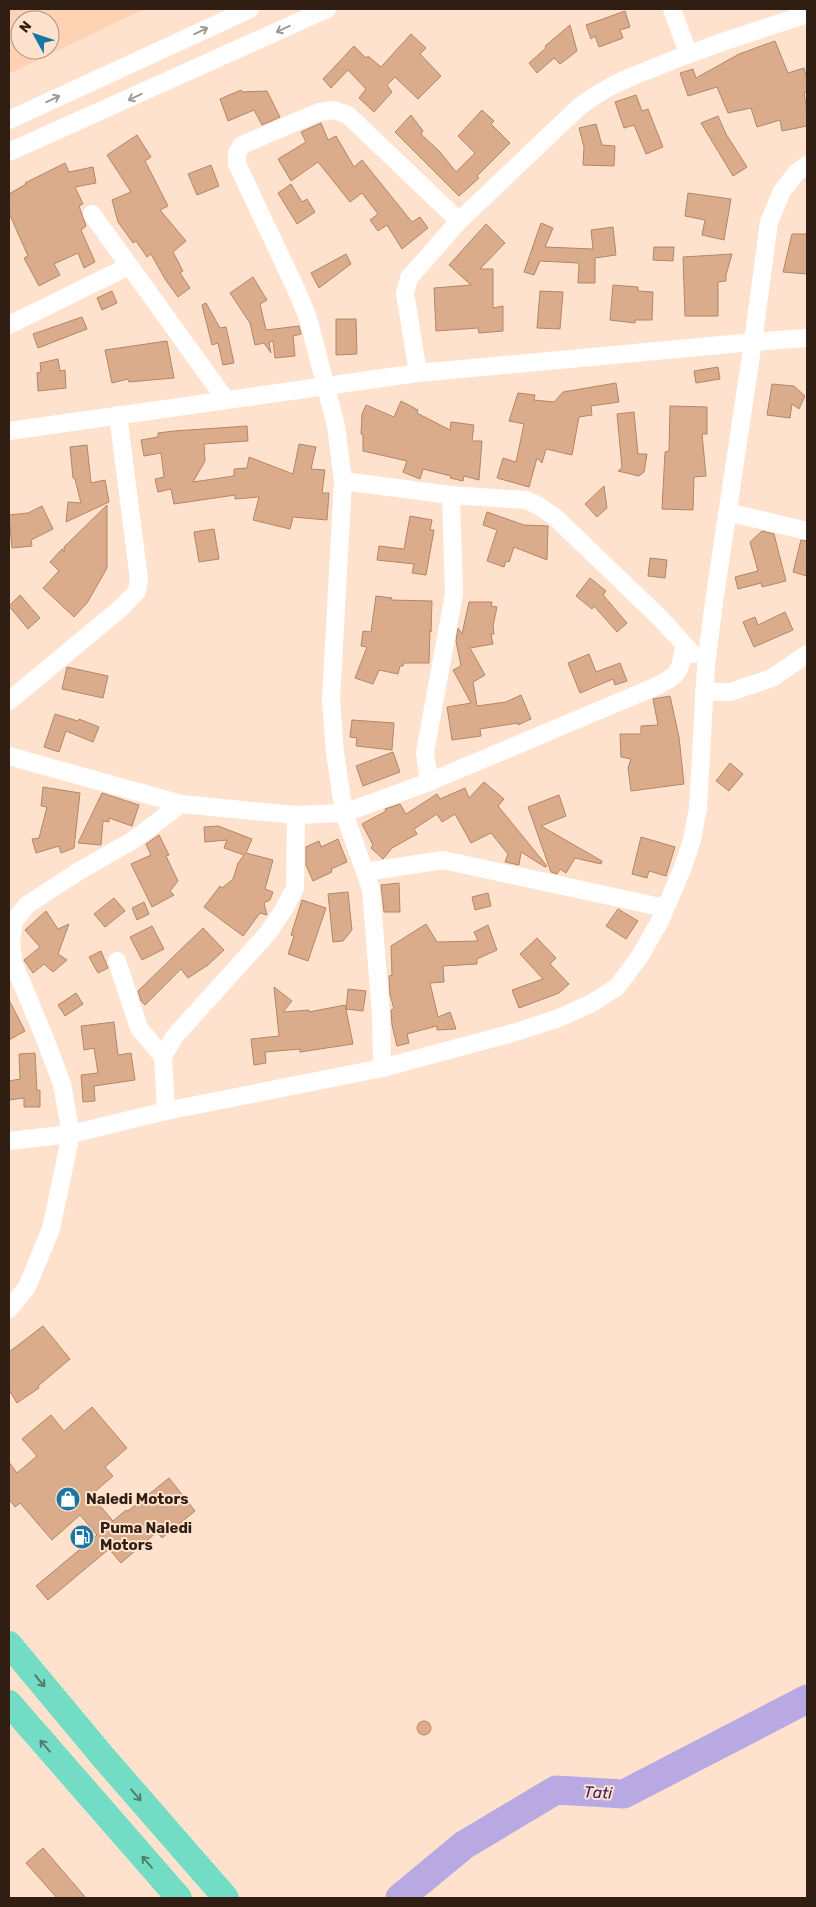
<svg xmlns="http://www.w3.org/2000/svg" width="816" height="1907" font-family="Rubik,sans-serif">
<rect width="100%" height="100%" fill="#ffe2ce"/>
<path fill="#fdd2b3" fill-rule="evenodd" d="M9,9H144L9,74ZM20,20H50V50H20Z"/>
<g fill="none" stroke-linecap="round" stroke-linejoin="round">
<path stroke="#b8a9e3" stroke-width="29" d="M400,1898L464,1845L556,1790L624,1794L807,1699"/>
</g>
<g fill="#daac8c" stroke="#b38667">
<path d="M625,11L630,27L620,30L623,38L599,47L595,36L591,39L586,25Z"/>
<path d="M570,25L577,51L560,64L554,58L537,73L529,63L546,48L545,46Z"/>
<path d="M411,34L426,48L420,54L441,76L418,99L395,77L387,85L392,92L374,112L359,98L366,89L348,70L331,88L323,79L354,46L366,58L368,56L381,67Z"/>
<path d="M775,41L788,73L804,68L807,79V92L804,93L807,110V126L782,131L780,120L757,127L751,108L728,113L717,87L688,96L680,73L693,69L696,78L739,54Z"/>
<path d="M241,90L242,92L267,91L280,117L262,125L254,110L228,121L220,99Z"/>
<path d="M636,95L642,111L648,109L663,147L646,154L634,125L624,128L615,102Z"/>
<path d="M482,110L494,121L491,124L510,143L477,176L479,178L459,196L395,132L411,115L423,131L421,134L440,152L456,172L475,153L458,136Z"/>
<path d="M718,116L726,134L747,167L733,176L701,123Z"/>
<path d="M321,123L328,140L336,136L354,167L362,160L412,222L420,217L428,228L402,249L387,225L378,231L370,220L378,214L362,193L350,202L318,162L291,181L278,159L306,142L301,132Z"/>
<path d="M596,124L602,145L615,146L614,166L583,165L584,147L579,128Z"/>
<path d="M137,135L151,157L145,161L168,206L160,210L186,241L173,252L183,271L180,273L190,288L178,297L165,279L151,254L147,257L136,241L133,243L118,222L112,200L131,192L107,155Z"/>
<path d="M65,163L69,172L93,167L96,183L75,187L83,204L79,206L86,226L81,230L95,262L84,268L78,253L54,264L60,275L39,286L24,258L28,256L9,213V194L26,184L25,183Z"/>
<path d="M211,165L219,186L197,195L188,174Z"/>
<path d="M291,184L302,202L307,199L315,212L297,224L278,193Z"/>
<path d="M688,193L731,199L724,240L702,235L705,220L685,216Z"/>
<path d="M541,223L553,228L545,247L593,249L591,230L613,227L616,255L595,258V283H578L579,263L540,261L534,275L524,272Z"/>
<path d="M486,224L505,243L480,269H493V308L503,306V331L479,333L478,328L436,331L434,288L471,285L449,265Z"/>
<path d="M792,234H807V274L783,272Z"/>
<path d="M654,247H674L673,261L653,260Z"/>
<path d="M346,254L351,264L319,288L311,273Z"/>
<path d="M732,254L726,275V281L718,282V316H685L683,257Z"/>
<path d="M253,277L267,300L260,304L266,330L299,326L301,334L293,336L295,356L275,358L273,341L269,342L271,353L264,343L255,345L250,323L230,293Z"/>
<path d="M613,285L638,287V291L653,292L652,320H635V323L610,320Z"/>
<path d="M112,291L117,303L102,310L97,298Z"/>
<path d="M540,291L563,292L560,329L537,328Z"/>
<path d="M206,303L220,328L226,327L234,363L223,365L218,343L212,345L202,305Z"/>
<path d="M82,317L87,329L38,348L33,334Z"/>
<path d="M336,319H356L357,354L336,355Z"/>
<path d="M167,341L174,378L129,382L128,379L112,383L105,350Z"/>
<path d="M58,359L60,371L65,370L66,388L38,391L37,373L41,372L40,363Z"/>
<path d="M718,367L720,379L696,383L694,371Z"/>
<path d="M616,383L619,402L591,406L592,415L579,417L572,455L546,449L542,463L537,458L529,487L497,478L503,458L516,462L524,424L509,421L518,393L535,395L534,400L554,402L563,392Z"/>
<path d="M772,384L794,386L805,396L799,409L792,404L790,418L767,415Z"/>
<path d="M401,401L418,410L417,413L450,430L451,422L474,425L472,441H482L479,480L464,476L463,481L450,478L451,476L423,469L420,479L403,472L407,461L363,451V434H361L362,414L366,405L394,417Z"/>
<path d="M670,406L707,407V434H702L706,476L694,477L693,510L662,509L665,452L669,451Z"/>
<path d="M634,412L638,454H647L644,472L639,476L618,471L622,468L617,414Z"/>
<path d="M247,426L248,441L204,444L205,461L193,482L234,476V469L247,468L249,457L293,474L299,444L316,447L311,469L325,470L322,493H329L327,520L293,517L290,529L253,520L259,497L235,499V495L174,504L171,489L158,492L155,479L164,477L161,453L144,456L141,440L158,437V433L174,431Z"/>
<path d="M87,445L91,483L105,480L109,502L66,522L68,502L81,503L75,479L73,478L70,447Z"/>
<path d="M604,486L607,508L597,517L585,504Z"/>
<path d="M107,505V568L87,603L74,617L43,588L59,571L50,562L62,549L64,552V547Z"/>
<path d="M42,506L53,529L31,540L32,546L12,548L9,515L28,513Z"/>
<path d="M487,512L524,525L548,526L547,560L514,547L509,562L506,561L504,567L487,561L497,530L483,525Z"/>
<path d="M410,516L432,520L430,530H434L426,575L412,573L414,564L377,560L379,546L404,549Z"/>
<path d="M214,529L219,559L199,562L194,532Z"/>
<path d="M762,531L774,534L786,581L762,587L761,583L738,589L735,577L758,571L750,542Z"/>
<path d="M801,540L807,541V576L793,572Z"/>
<path d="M650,558L667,560L665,578L648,576Z"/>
<path d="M590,578L606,591L603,595L627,623L617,632L594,606L592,609L576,596Z"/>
<path d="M20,595L40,618L28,629L9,606Z"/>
<path d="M376,596L392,598L391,600L432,601L431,632L430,630L429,663H404L403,666H400L398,674L379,670L373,684L355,678L367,647L361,646L363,631L371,632Z"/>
<path d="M469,602H492L491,606L497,607L493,626L494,634H491L493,644L470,648L485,675L473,682L477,706L506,702L521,695L531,719L518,725V723L480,729L481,736L452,740L447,707L471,703L453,670L461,666L456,641L458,628L462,634Z"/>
<path d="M785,612L793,630L754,647L743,622L755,617L758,625Z"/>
<path d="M589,654L596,672L620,663L627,681L615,685L613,679L580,693L568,663Z"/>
<path d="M67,667L108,676L103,698L62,689Z"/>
<path d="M670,696L679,737L684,784L631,791L628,768L631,759L621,757L620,734H641V726L658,725L653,699Z"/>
<path d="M55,714L78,721L79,719L99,727L93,742L66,731L59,752L44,747Z"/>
<path d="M352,720L394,723L392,750L356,746L357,738L350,737Z"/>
<path d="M393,752L400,772L363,786L356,766Z"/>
<path d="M730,763L743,774L729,791L716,781Z"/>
<path d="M484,782L504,799L498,806L547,866L545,867L521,852L519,865L505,862L508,854L491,833L471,843L455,814L442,822L437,814L414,829L417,834L392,848L383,859L371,848L373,845L362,824L386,811L385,809L400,804L406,814L437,794L440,799L465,788L469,798Z"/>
<path d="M43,787L80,793L74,848L61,853L59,846L36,853L32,839L39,838L47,807L41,806Z"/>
<path d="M102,793L139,805L132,826L109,818V822L103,821L101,845L78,843Z"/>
<path d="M559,795L566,816L541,826L602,861L601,864L575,858L566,873L560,869L557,874L551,872L528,807Z"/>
<path d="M218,826L252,839L246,853L273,860L265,889L273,892L270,900L264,903L267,915L260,913L243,936L204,907L220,886L222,888L233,879L238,863L244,855L224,848L227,840L205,842L204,827Z"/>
<path d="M159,835L169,855L166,856L178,881L170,891L174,895L152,907L131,864L151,855L146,844Z"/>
<path d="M641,837L675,847L666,876L649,871L647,878L632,874Z"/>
<path d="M338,839L347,862L331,869L332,872L313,881L306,865V847L319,841L321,847Z"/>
<path d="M399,883L400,912H384L381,885Z"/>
<path d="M348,892L352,930L343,941L333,942L328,894Z"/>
<path d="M488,893L491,906L475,910L472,897Z"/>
<path d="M114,898L125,911L105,927L94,914Z"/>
<path d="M302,900L326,908L308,961L288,954L294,936L291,935Z"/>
<path d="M144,902L149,914L137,920L132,908Z"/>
<path d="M618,909L638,921L626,939L606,926Z"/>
<path d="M46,911L58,929L69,924L58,954L67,960L53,972L44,964L33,973L24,960L40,947L25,930Z"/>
<path d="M426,924L437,942L478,941L474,932L488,925L497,950L477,959V964L443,966L444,982L430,983L438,1017L450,1012L456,1029L437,1030V1026L407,1034L409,1043L397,1046L392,1025L391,1010L394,1009L390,995L389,976L392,975L391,946Z"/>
<path d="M152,926L164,949L142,960L130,937Z"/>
<path d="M203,928L224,950L208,965L188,978L181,969L145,1005L141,1001L138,991Z"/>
<path d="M537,938L556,958L550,964L569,984L559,993L519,1008L512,990L543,979L520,954Z"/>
<path d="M101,951L108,968L98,973L89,957Z"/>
<path d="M274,987L292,1001L283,1012L309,1010V1012L345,1005L346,1009L348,989L366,991L363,1011L346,1009L353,1044L300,1052V1049L265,1052L266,1063L254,1065L251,1039L279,1036Z"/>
<path d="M76,993L83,1004L65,1016L58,1005Z"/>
<path d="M9,1000L25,1031L9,1040Z"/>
<path d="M114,1022L118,1055L131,1053L135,1080L94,1086L95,1101L83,1102L81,1075L98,1073L94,1048L84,1050L81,1026Z"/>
<path d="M35,1053L37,1091L40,1090V1107H24V1098L9,1100V1081L20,1079L19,1054Z"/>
<path d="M43,1326L70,1359L38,1386L39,1388L17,1403L9,1390V1352Z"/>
<path d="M92,1407L127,1448L105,1467L113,1476L91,1495L113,1521L126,1510L128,1511L169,1478L195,1511L162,1538L157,1532L121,1563L109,1549L48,1600L36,1586L97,1535L80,1515L52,1540L20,1503L15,1507L9,1499V1462L17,1473L37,1456L22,1439L51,1415L64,1431Z"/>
<circle cx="424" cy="1728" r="7"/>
<path d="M43,1848L86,1898H57L26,1863Z"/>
</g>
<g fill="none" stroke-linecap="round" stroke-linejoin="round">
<g stroke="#fff" stroke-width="18">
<path d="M672,9L688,53"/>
<path d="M9,120L250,9"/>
<path d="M9,152L327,9"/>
<path d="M92,214L226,400"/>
<path d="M9,325L129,266"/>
<path d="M418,373L405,293L409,278L459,221L579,107C603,88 627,78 656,67C705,46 757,31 807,14"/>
<path d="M9,431L418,373L753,342L807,338"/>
<path d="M343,481L451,495L526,500L539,506L556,518L660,618L693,654"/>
<path d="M727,512L807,531"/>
<path d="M704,692H730L772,678L807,654"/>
<path d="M9,701L121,608L137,591L139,579L118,415"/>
<path d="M9,756L181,804L296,815L344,813L429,782L657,686C680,674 680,672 684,646"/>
<path d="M429,782L425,752L454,594L451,495"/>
<path d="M365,872L443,860L665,908"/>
<path d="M117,961L139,1028L163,1057"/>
<path d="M382,1068L381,1015L371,889L344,813L335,753L331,700L343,481L336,426L308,318L295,287L237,164V153L242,145L319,112L334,110L348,115L459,221"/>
<path d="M166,1111L163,1057L174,1037L268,933L284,909L295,888L296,815"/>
<path d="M9,1141L71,1134L166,1111L382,1068L513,1033L559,1018L592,1003L617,987L640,956L660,921L683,867L692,840L698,808L706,665L714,602L753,342L769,222L782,191L797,172L807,165"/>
<path d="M9,1309L27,1287L51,1229L71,1134L62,1084L45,1039L13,962L11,940L14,921L27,905L79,871L132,841L181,804"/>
</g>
<g stroke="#72ddc4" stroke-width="26">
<path d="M9,1644L104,1758L226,1898"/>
<path d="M9,1703L179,1898"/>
</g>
</g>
<defs><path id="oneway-shaft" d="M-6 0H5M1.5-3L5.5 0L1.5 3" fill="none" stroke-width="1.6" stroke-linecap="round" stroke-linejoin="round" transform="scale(1.25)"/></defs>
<g stroke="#a19a94">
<use href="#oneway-shaft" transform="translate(283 29) rotate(155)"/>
<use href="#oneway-shaft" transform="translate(201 31) rotate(-25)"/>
<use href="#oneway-shaft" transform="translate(135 97) rotate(155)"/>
<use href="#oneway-shaft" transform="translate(53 99) rotate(-25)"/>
</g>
<g stroke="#507e6a">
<use href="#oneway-shaft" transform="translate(40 1681) rotate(50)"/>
<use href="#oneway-shaft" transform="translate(45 1746) rotate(-131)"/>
<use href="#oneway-shaft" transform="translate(136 1795) rotate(49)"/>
<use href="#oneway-shaft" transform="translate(147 1862) rotate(-131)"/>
</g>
<defs>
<symbol id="shop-disc" viewBox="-11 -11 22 22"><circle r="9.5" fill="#1876a4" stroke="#ffe2ce"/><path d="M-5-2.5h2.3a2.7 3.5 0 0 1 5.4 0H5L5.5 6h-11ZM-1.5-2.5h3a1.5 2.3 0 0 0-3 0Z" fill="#fff"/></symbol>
<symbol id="fuel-disc" viewBox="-11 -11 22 22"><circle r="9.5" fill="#1876a4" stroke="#ffe2ce"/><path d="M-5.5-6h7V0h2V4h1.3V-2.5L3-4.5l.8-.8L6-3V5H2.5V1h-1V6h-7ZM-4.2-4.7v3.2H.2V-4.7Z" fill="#fff"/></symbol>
</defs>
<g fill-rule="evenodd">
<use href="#shop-disc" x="54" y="1485" width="28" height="28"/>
<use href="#fuel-disc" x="68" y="1523" width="28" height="28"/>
</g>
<g text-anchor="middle" stroke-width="4" stroke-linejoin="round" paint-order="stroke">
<g font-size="15" font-weight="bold" fill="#2f1e11" stroke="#ffe2ce" text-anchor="start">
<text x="86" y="1504">Naledi Motors</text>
<text x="100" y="1533">Puma Naledi<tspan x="100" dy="17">Motors</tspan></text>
</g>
<g font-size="16" font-style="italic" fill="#381e62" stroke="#ffe2ce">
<text transform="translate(598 1792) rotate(3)" y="6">Tati</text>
</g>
</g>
<rect width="816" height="1907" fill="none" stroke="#2f1e11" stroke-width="20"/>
<g transform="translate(35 35) rotate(310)"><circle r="24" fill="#ffe2ce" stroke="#ac9482"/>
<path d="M0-4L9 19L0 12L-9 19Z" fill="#1876a4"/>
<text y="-8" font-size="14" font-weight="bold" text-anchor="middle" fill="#2f1e11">N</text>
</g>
</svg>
